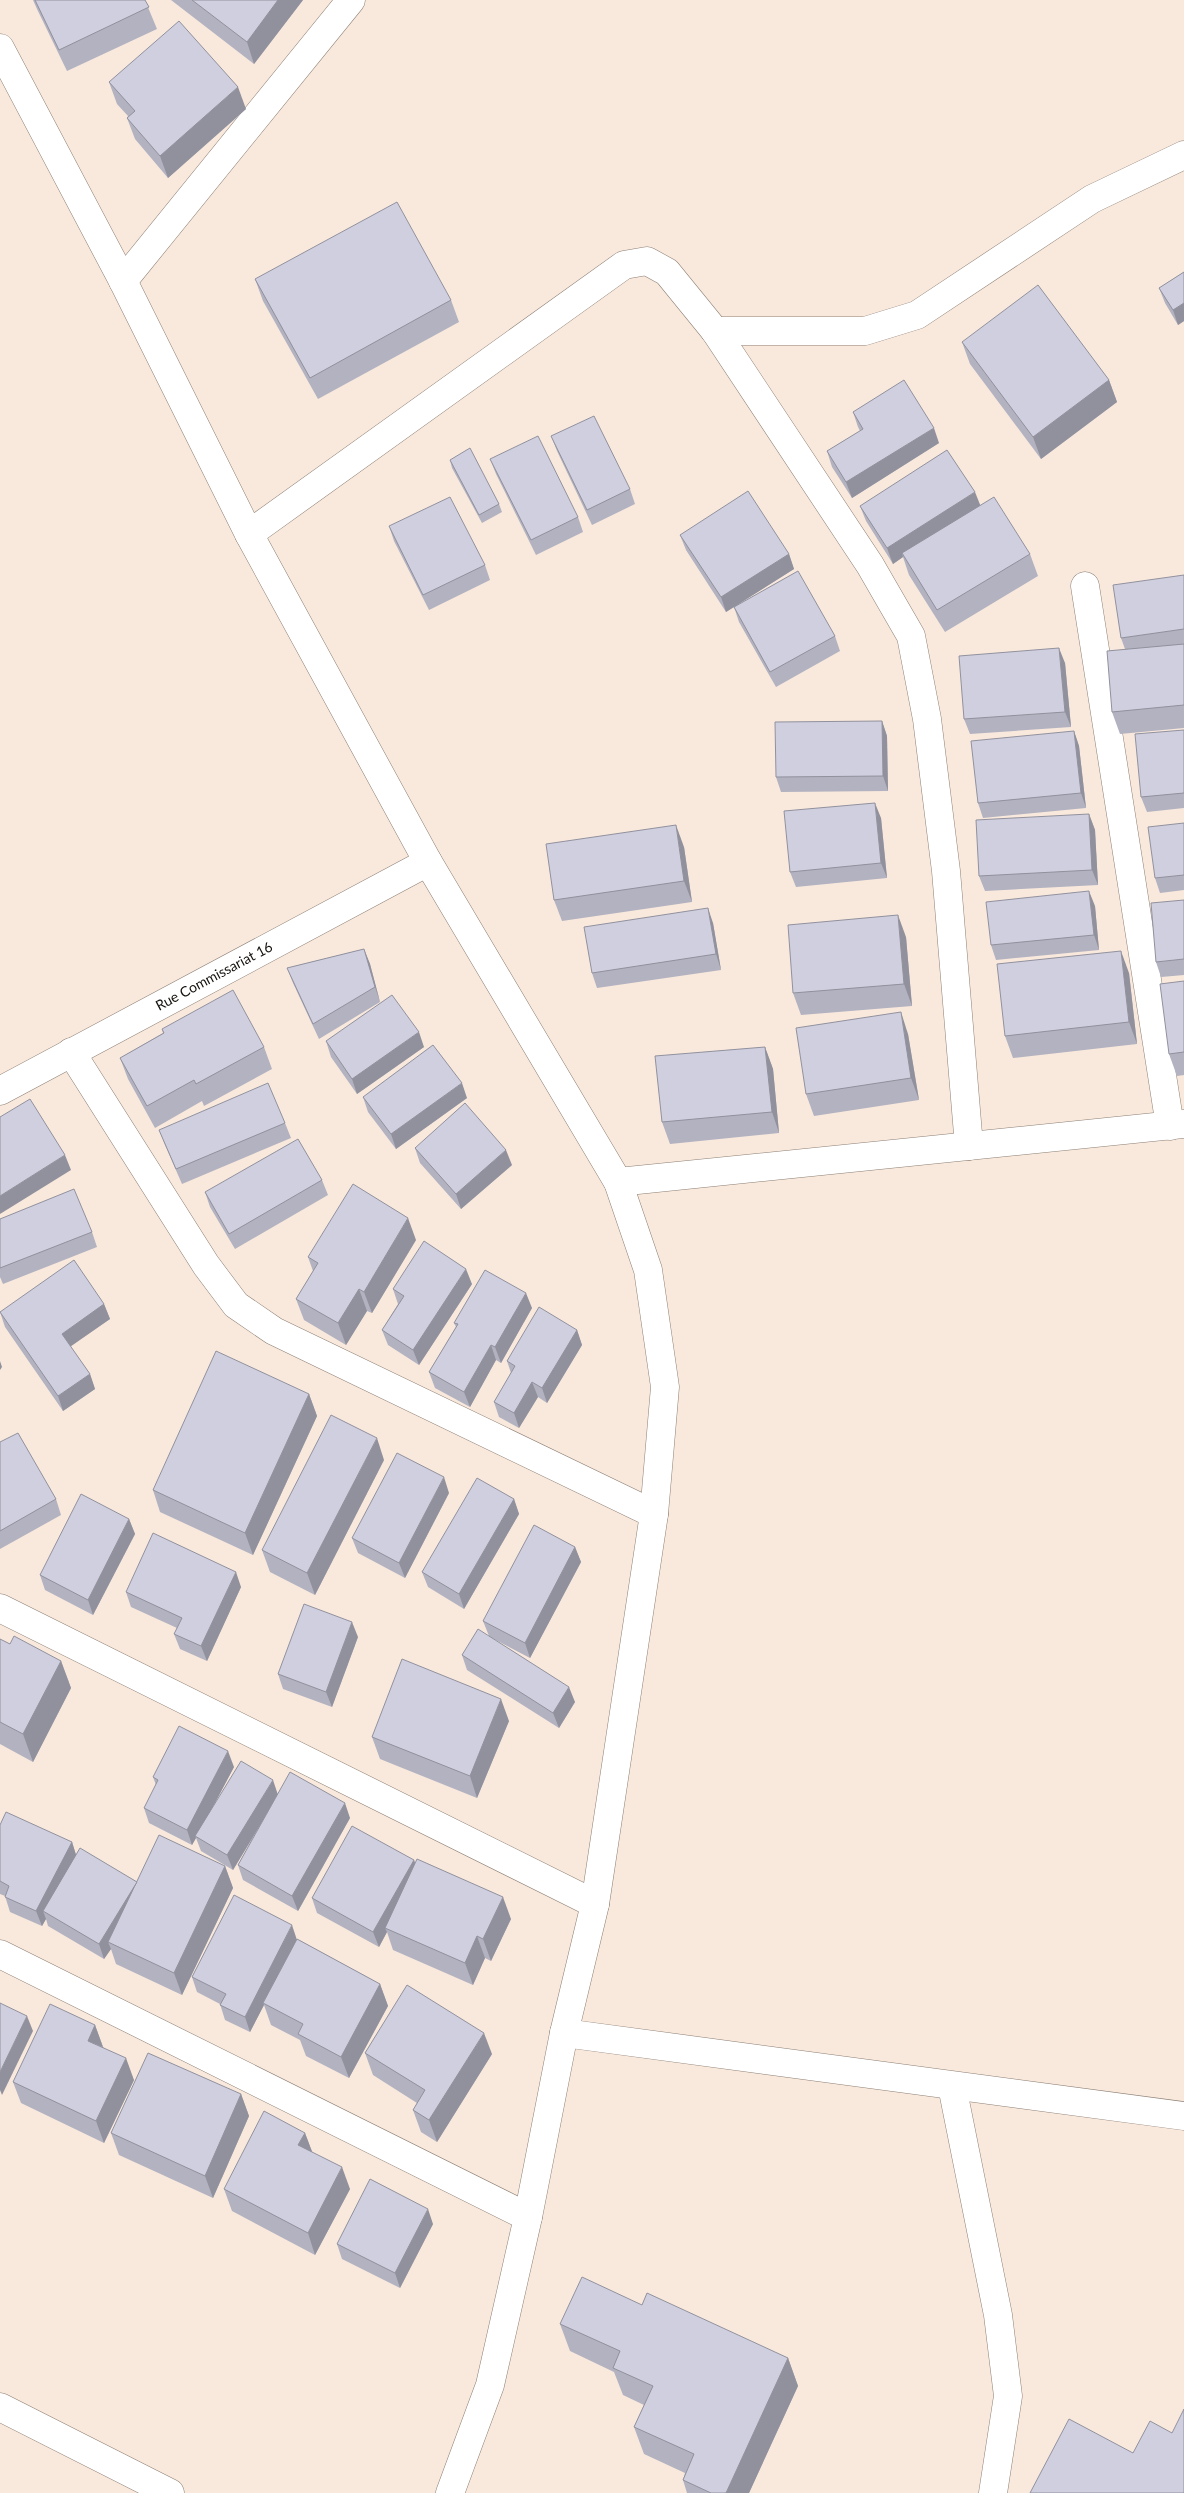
<svg xmlns="http://www.w3.org/2000/svg" width="1184" height="2493" font-family="Lato,sans-serif">
<rect width="100%" height="100%" fill="#f9e9dd"/>
<g fill="none" stroke-linecap="round" stroke-linejoin="round">
<defs>
<g id="street">
<path d="M0,48L123,281L249,534L428,862L618,1182L648,1270L665,1387L654,1514L595,1904L564,2033L528,2217L490,2385L450,2493"/>
<path d="M123,281L351,0"/>
<path d="M715,331H865L917,315L1092,199L1184,155"/>
<path d="M249,534L624,265L647,261L667,272L715,331L870,565L911,636L927,719L946,871L969,1146"/>
<path d="M1085,586L1170,1126"/>
<path d="M71,1052L206,1265L236,1305L274,1331L654,1514"/>
<path d="M0,1091L428,862"/>
<path d="M618,1182L1184,1124"/>
<path d="M0,1608L595,1904"/>
<path d="M0,1954L528,2217"/>
<path d="M564,2033L1184,2116"/>
<path d="M952,2086L998,2315L1008,2396L993,2493"/>
<path d="M0,2407L170,2493"/>
</g>
</defs>
<use href="#street" stroke="#8d7f74" stroke-width="29"/>
<use href="#street" stroke="#fff" stroke-width="28"/>
</g>
<g fill="#b2b2c1">
<path d="M33,0H145L157,29L67,71L37,9Z"/>
<path d="M171,0H303L254,64Z"/>
<path d="M109,82L246,109L168,178L135,139L127,118L128,116L117,104Z"/>
<path d="M1184,272V321L1178,325L1165,303L1159,288Z"/>
<path d="M255,279L451,300L459,322L318,399L263,301Z"/>
<path d="M962,342L1109,380L1117,402L1041,459L970,364Z"/>
<path d="M853,412L939,443L852,498L832,467L827,451L860,431L858,427Z"/>
<path d="M551,436L630,489L635,504L592,525L557,451Z"/>
<path d="M490,459L578,517L583,532L536,555L496,474Z"/>
<path d="M450,460L499,504L502,512L482,523L452,468Z"/>
<path d="M980,505L1030,554L1038,576L945,632L909,575L903,557L893,564L866,521L860,506Z"/>
<path d="M389,526L485,565L490,580L429,610L394,541Z"/>
<path d="M680,535L789,554L794,569L739,604L835,636L840,651L776,687L739,622L734,607L726,612L686,550Z"/>
<path d="M1184,575V728L1120,734L1112,712L1125,649L1121,638Z"/>
<path d="M1065,663L1071,727L970,734L964,719Z"/>
<path d="M882,721L887,736L888,791L781,792L776,777Z"/>
<path d="M1184,730V808L1147,812L1141,797Z"/>
<path d="M1074,731L1079,746L1086,808L983,818L978,803Z"/>
<path d="M1089,814L1095,830L1098,885L985,891L979,876Z"/>
<path d="M881,818L887,878L796,887L790,872Z"/>
<path d="M1184,823V890L1160,893L1155,878Z"/>
<path d="M684,847L692,902L562,921L554,900Z"/>
<path d="M1184,900V975L1161,977L1156,962Z"/>
<path d="M1095,906L1099,950L996,960L991,945Z"/>
<path d="M713,923L721,970L597,988L592,973Z"/>
<path d="M906,937L912,1006L801,1015L793,993Z"/>
<path d="M364,949L370,964L380,1002L319,1039L293,983L287,968Z"/>
<path d="M1129,973L1137,1044L1013,1058L1005,1036Z"/>
<path d="M1184,981V1075L1177,1076L1169,1054Z"/>
<path d="M162,1029L264,1047L272,1069L204,1106L202,1101L155,1128L128,1079L120,1058L163,1033Z"/>
<path d="M908,1034L919,1100L814,1116L806,1094Z"/>
<path d="M326,1041L424,1047L357,1094L331,1057Z"/>
<path d="M765,1047L773,1069L779,1133L670,1144L662,1122Z"/>
<path d="M363,1097L467,1098L396,1149L368,1112Z"/>
<path d="M285,1123L291,1138L182,1184L165,1145L159,1130Z"/>
<path d="M415,1148L512,1165L461,1209L420,1163Z"/>
<path d="M322,1180L328,1195L235,1249L210,1207L205,1192Z"/>
<path d="M0,1219L92,1232L97,1247L3,1284L0,1277Z"/>
<path d="M416,1240L372,1313L367,1311L346,1345L304,1320L296,1299L313,1271L308,1257Z"/>
<path d="M472,1284L419,1365L388,1345L382,1330L398,1304L393,1289Z"/>
<path d="M104,1304L110,1319L70,1346L90,1374L95,1389L63,1411L5,1327L0,1312Z"/>
<path d="M532,1308L501,1363L496,1360L470,1407L435,1388L429,1372L456,1327L454,1323Z"/>
<path d="M577,1330L582,1345L547,1403L538,1397L519,1428L499,1417L494,1402L511,1373L507,1361Z"/>
<path d="M309,1394L317,1416L253,1555L160,1512L153,1490Z"/>
<path d="M0,1442L56,1499L61,1515L0,1549Z"/>
<path d="M384,1460L315,1595L270,1572L262,1550Z"/>
<path d="M449,1493L405,1578L358,1553L352,1538Z"/>
<path d="M514,1499L519,1514L464,1609L428,1587L422,1572Z"/>
<path d="M129,1519L135,1534L93,1615L45,1590L40,1575Z"/>
<path d="M575,1547L581,1562L530,1658L490,1637L575,1702L559,1728L467,1670L462,1655L489,1636L483,1621Z"/>
<path d="M241,1587L207,1661L180,1649L174,1634L177,1628L131,1607L126,1592Z"/>
<path d="M358,1637L332,1707L283,1689L278,1674Z"/>
<path d="M0,1639L10,1644L61,1661L71,1688L33,1762L0,1744Z"/>
<path d="M509,1721L477,1798L380,1759L372,1737Z"/>
<path d="M234,1767L210,1812L278,1794L350,1818L298,1911L243,1880L238,1865L263,1821L233,1870L201,1851L196,1838L192,1845L149,1823L144,1808L156,1785L153,1777Z"/>
<path d="M0,1825L72,1842L76,1855L137,1882L225,1866L233,1888L182,1995L116,1964L111,1949L104,1959L48,1926L46,1919L42,1926L10,1912L5,1896L0,1894Z"/>
<path d="M414,1860L415,1863L511,1919L491,1961L485,1958L473,1985L393,1950L387,1932L379,1947L317,1913L312,1898Z"/>
<path d="M297,1939L380,1984L388,2006L349,2078L306,2056L300,2040L271,2025L264,2005L250,2032L225,2020L220,2004L197,1992L192,1977Z"/>
<path d="M95,2025L103,2047L134,2080L104,2143L21,2103L13,2082Z"/>
<path d="M365,2053L492,2054L437,2142L421,2132L413,2110L417,2103L373,2075Z"/>
<path d="M241,2094L249,2116L213,2198L119,2155L111,2133Z"/>
<path d="M305,2133L312,2152L350,2189L315,2255L232,2211L224,2189Z"/>
<path d="M433,2224L400,2288L342,2259L337,2244Z"/>
<path d="M642,2305L788,2358L798,2386L749,2493H687L683,2480L685,2473L644,2454L634,2427L644,2405L623,2395L614,2372L570,2351L560,2324Z"/>
</g>
<g fill="#91919d">
<path d="M278,0H303L254,64L247,42Z"/>
<path d="M238,87L246,109L168,178L160,156Z"/>
<path d="M1184,303V321L1178,325L1173,310Z"/>
<path d="M1109,380L1117,402L1041,459L1033,437Z"/>
<path d="M934,428L939,443L852,498L846,482Z"/>
<path d="M975,492L981,507L902,553L903,557L893,564L887,548Z"/>
<path d="M789,554L794,569L726,612L721,597Z"/>
<path d="M1059,648L1065,663L1071,727L1065,712Z"/>
<path d="M882,721L887,736L888,791L883,776Z"/>
<path d="M1074,731L1079,746L1086,808L1081,793Z"/>
<path d="M875,803L881,818L887,878L881,863Z"/>
<path d="M1089,814L1095,830L1098,885L1092,870Z"/>
<path d="M676,825L684,847L692,902L684,881Z"/>
<path d="M1089,891L1095,906L1099,950L1094,935Z"/>
<path d="M708,908L713,923L721,970L716,954Z"/>
<path d="M898,915L906,937L912,1006L904,984Z"/>
<path d="M364,949L370,964L380,1002L375,987Z"/>
<path d="M1121,951L1129,973L1137,1044L1129,1022Z"/>
<path d="M901,1012L908,1034L919,1100L911,1078Z"/>
<path d="M419,1032L424,1047L357,1094L352,1079Z"/>
<path d="M765,1047L773,1069L779,1133L772,1112Z"/>
<path d="M462,1083L467,1098L396,1149L391,1134Z"/>
<path d="M506,1150L512,1165L461,1209L456,1194Z"/>
<path d="M65,1155L71,1170L0,1214V1196Z"/>
<path d="M408,1218L416,1240L372,1313L364,1292Z"/>
<path d="M466,1269L472,1284L419,1365L413,1350Z"/>
<path d="M359,1289L367,1311L346,1345L338,1323Z"/>
<path d="M526,1293L532,1308L501,1363L495,1347Z"/>
<path d="M104,1304L110,1319L67,1349L62,1334Z"/>
<path d="M577,1330L582,1345L547,1403L542,1388Z"/>
<path d="M491,1345L496,1360L470,1407L464,1392Z"/>
<path d="M0,1361L2,1367L0,1370Z"/>
<path d="M90,1374L95,1389L63,1411L58,1396Z"/>
<path d="M532,1382L538,1397L519,1428L514,1413Z"/>
<path d="M309,1394L317,1416L253,1555L245,1533Z"/>
<path d="M377,1438L384,1460L315,1595L307,1573Z"/>
<path d="M444,1477L449,1493L405,1578L399,1563Z"/>
<path d="M514,1499L519,1514L464,1609L459,1594Z"/>
<path d="M129,1519L135,1534L93,1615L88,1600Z"/>
<path d="M575,1547L581,1562L530,1658L525,1643Z"/>
<path d="M236,1572L241,1587L207,1661L201,1646Z"/>
<path d="M352,1622L358,1637L332,1707L326,1692Z"/>
<path d="M61,1661L71,1688L33,1762L23,1734Z"/>
<path d="M569,1687L575,1702L559,1728L553,1713Z"/>
<path d="M501,1699L509,1721L477,1798L470,1776Z"/>
<path d="M228,1751L234,1767L197,1837L195,1836L196,1838L192,1845L187,1830Z"/>
<path d="M273,1780L278,1795L233,1870L227,1855Z"/>
<path d="M345,1803L350,1818L298,1911L292,1896Z"/>
<path d="M72,1842L77,1858L43,1911L46,1919L42,1926L36,1911Z"/>
<path d="M414,1860L419,1875L385,1928L387,1932L379,1947L373,1932Z"/>
<path d="M225,1866L233,1888L182,1995L174,1973Z"/>
<path d="M137,1882L108,1942L111,1949L104,1959L99,1944Z"/>
<path d="M503,1897L511,1919L491,1961L483,1939Z"/>
<path d="M292,1925L297,1940L263,2003L264,2005L250,2032L245,2017Z"/>
<path d="M477,1936L485,1958L473,1985L465,1963Z"/>
<path d="M380,1984L388,2006L349,2078L341,2057Z"/>
<path d="M27,2016L33,2031L2,2095L0,2090V2072Z"/>
<path d="M95,2025L103,2047L88,2041Z"/>
<path d="M484,2033L492,2054L437,2142L429,2120Z"/>
<path d="M126,2058L134,2080L104,2143L96,2121Z"/>
<path d="M241,2094L249,2116L213,2198L205,2176Z"/>
<path d="M305,2133L313,2154L298,2145Z"/>
<path d="M342,2167L350,2189L315,2255L308,2233Z"/>
<path d="M428,2209L433,2224L400,2288L395,2273Z"/>
<path d="M788,2358L798,2386L749,2493H726Z"/>
</g>
<g fill="#cfcfe0" stroke="#91919d">
<path d="M35,0H145L149,7L59,50Z"/>
<path d="M192,0H278L247,42Z"/>
<path d="M179,21L238,87L160,156L127,118L135,111L109,82Z"/>
<path d="M397,202L451,300L310,378L255,279Z"/>
<path d="M1184,272V303L1173,310L1159,288Z"/>
<path d="M1038,285L1109,380L1033,437L962,342Z"/>
<path d="M904,380L934,428L846,482L827,451L863,429L853,412Z"/>
<path d="M594,416L630,489L587,510L551,436Z"/>
<path d="M538,436L578,517L531,540L490,459Z"/>
<path d="M470,448L499,504L479,515L450,460Z"/>
<path d="M947,450L975,492L887,548L860,506Z"/>
<path d="M748,491L789,554L721,597L680,535Z"/>
<path d="M450,497L485,565L423,595L389,526Z"/>
<path d="M994,497L1030,554L937,610L902,553Z"/>
<path d="M798,571L835,636L770,672L734,607Z"/>
<path d="M1184,575V629L1121,638L1113,585Z"/>
<path d="M1184,644V705L1112,712L1107,651Z"/>
<path d="M1059,648L1065,712L964,719L959,656Z"/>
<path d="M882,721L883,776L776,777L775,722Z"/>
<path d="M1184,730V793L1141,797L1135,734Z"/>
<path d="M1074,731L1081,793L978,803L971,741Z"/>
<path d="M875,803L881,863L790,872L784,811Z"/>
<path d="M1089,814L1092,870L979,876L976,820Z"/>
<path d="M1184,823V875L1155,878L1148,827Z"/>
<path d="M676,825L684,881L554,900L546,844Z"/>
<path d="M1089,891L1094,935L991,945L986,902Z"/>
<path d="M1184,900V959L1156,962L1151,903Z"/>
<path d="M708,908L716,954L592,973L584,927Z"/>
<path d="M898,915L904,984L793,993L788,925Z"/>
<path d="M364,949L375,987L313,1024L287,968Z"/>
<path d="M1121,951L1129,1022L1005,1036L997,964Z"/>
<path d="M1184,981V1052L1169,1054L1160,984Z"/>
<path d="M233,990L264,1047L196,1084L194,1080L147,1106L120,1058L164,1033L162,1029Z"/>
<path d="M392,995L419,1032L352,1079L326,1041Z"/>
<path d="M901,1012L911,1078L806,1094L796,1028Z"/>
<path d="M433,1045L462,1083L391,1134L363,1097Z"/>
<path d="M765,1047L772,1112L662,1122L655,1056Z"/>
<path d="M268,1083L285,1123L176,1169L159,1130Z"/>
<path d="M30,1099L65,1155L0,1196V1117Z"/>
<path d="M465,1103L506,1150L456,1194L415,1148Z"/>
<path d="M298,1139L322,1180L229,1234L205,1192Z"/>
<path d="M353,1184L408,1218L364,1292L359,1289L338,1323L296,1299L318,1263L308,1257Z"/>
<path d="M74,1189L92,1232L0,1268V1219Z"/>
<path d="M424,1241L466,1269L413,1350L382,1330L404,1296L393,1289Z"/>
<path d="M74,1260L104,1304L62,1334L90,1374L58,1396L0,1312Z"/>
<path d="M485,1270L526,1293L495,1347L491,1345L464,1392L429,1372L458,1324L454,1323Z"/>
<path d="M539,1307L577,1330L542,1388L532,1382L514,1413L494,1402L515,1366L507,1361Z"/>
<path d="M216,1351L309,1394L245,1533L153,1490Z"/>
<path d="M331,1415L377,1438L307,1573L262,1550Z"/>
<path d="M18,1433L56,1499L0,1531V1442Z"/>
<path d="M397,1453L444,1477L399,1563L352,1538Z"/>
<path d="M477,1478L514,1499L459,1594L422,1572Z"/>
<path d="M81,1494L129,1519L88,1600L40,1575Z"/>
<path d="M534,1525L575,1547L525,1643L483,1621Z"/>
<path d="M153,1533L236,1572L201,1646L174,1634L182,1618L126,1592Z"/>
<path d="M304,1604L352,1622L326,1692L278,1674Z"/>
<path d="M478,1629L569,1687L553,1713L462,1655Z"/>
<path d="M14,1636L61,1661L23,1734L0,1722V1639L10,1644Z"/>
<path d="M402,1659L501,1699L470,1776L372,1737Z"/>
<path d="M179,1726L228,1751L187,1830L144,1808L158,1780L153,1777Z"/>
<path d="M241,1761L273,1780L227,1855L195,1836Z"/>
<path d="M290,1772L345,1803L292,1896L238,1865Z"/>
<path d="M6,1812L72,1842L36,1911L5,1897L9,1886L0,1881V1825Z"/>
<path d="M352,1826L414,1860L373,1932L312,1898Z"/>
<path d="M159,1835L225,1866L174,1973L108,1942Z"/>
<path d="M80,1848L137,1882L99,1944L43,1911Z"/>
<path d="M417,1859L503,1897L483,1939L477,1936L465,1963L385,1928Z"/>
<path d="M234,1895L292,1925L245,2017L220,2005L226,1994L192,1977Z"/>
<path d="M297,1939L380,1984L341,2057L298,2034L303,2024L263,2003Z"/>
<path d="M407,1985L484,2033L429,2120L413,2110L425,2090L365,2053Z"/>
<path d="M0,2003L27,2016L0,2072Z"/>
<path d="M50,2004L95,2025L88,2041L126,2058L96,2121L13,2082Z"/>
<path d="M148,2053L241,2094L205,2176L111,2133Z"/>
<path d="M264,2111L305,2133L298,2145L342,2167L308,2233L224,2189Z"/>
<path d="M370,2179L428,2209L395,2273L337,2244Z"/>
<path d="M582,2277L642,2305L647,2293L788,2358L726,2493H711L683,2480L694,2454L634,2427L653,2386L613,2368L620,2351L560,2324Z"/>
<path d="M1184,2409V2493H1030L1069,2419L1133,2453L1150,2421L1172,2433Z"/>
</g>
<g text-anchor="middle" stroke-width="4.5" stroke-linejoin="round" paint-order="stroke">
<g font-size="14" fill="#140f0b" stroke="#fff">
<text transform="translate(214 976) rotate(-28)" y="5">Rue Commissariat 16</text>
</g>
</g>
</svg>
